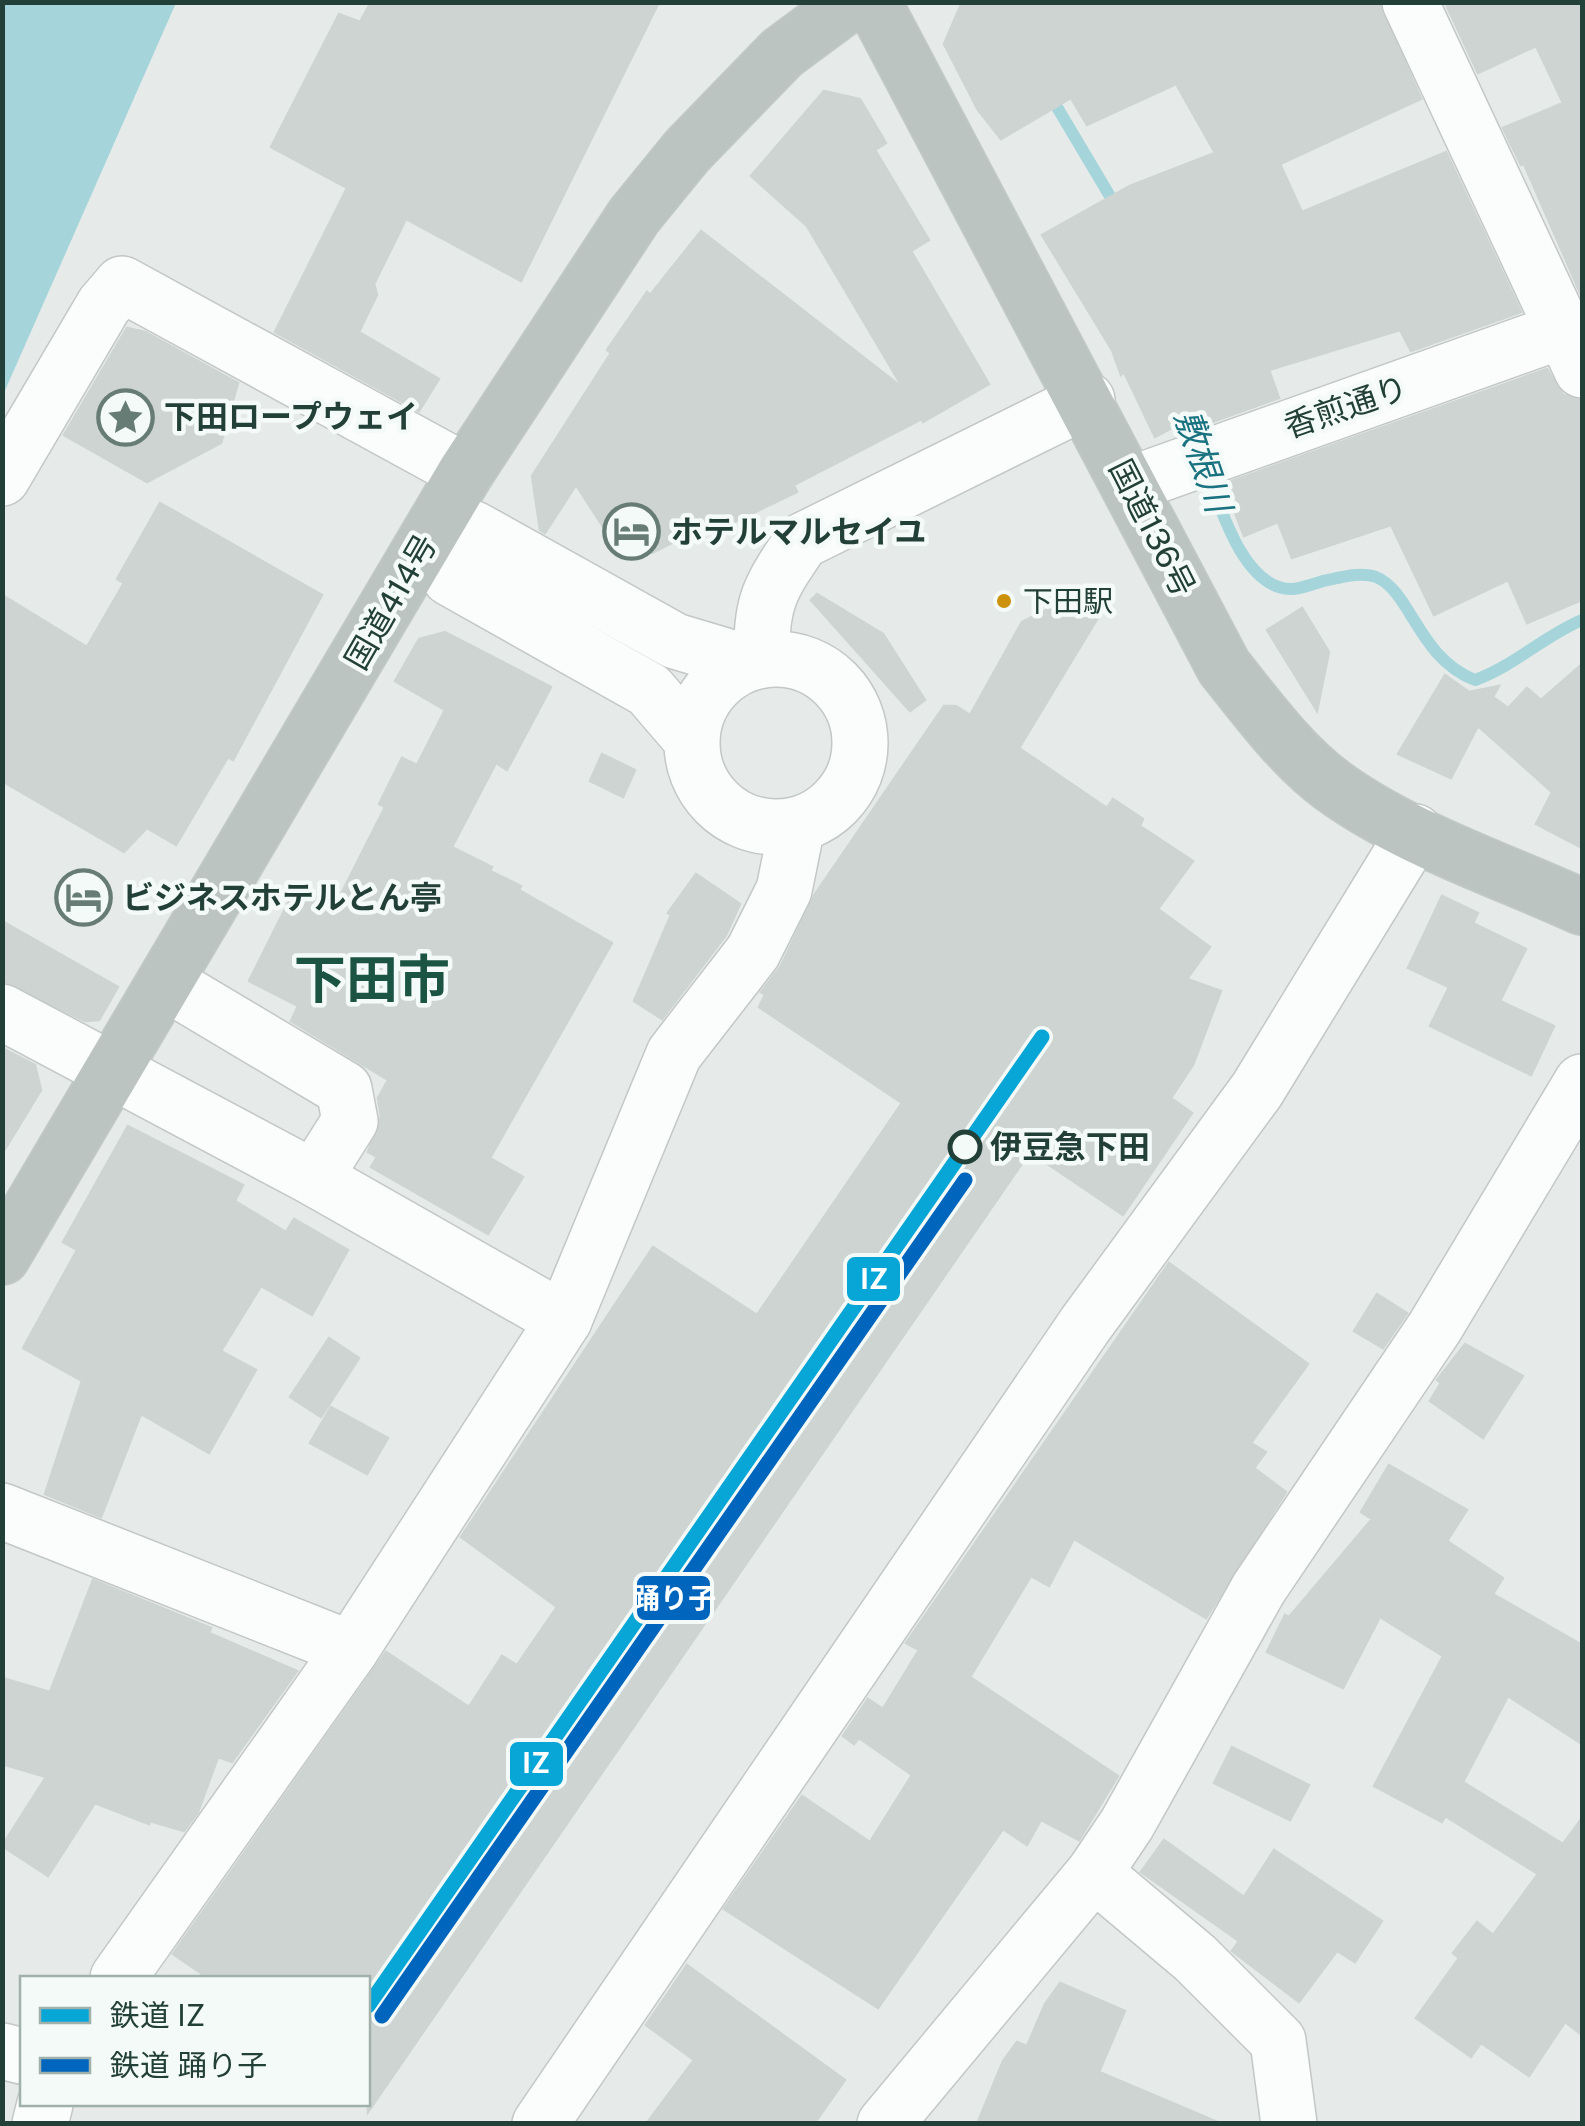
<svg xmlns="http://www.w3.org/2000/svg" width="1585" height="2126" font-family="'Public Sans','Noto Sans JP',sans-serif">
<rect width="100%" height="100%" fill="#e6ebe9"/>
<path fill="#a5d5db" d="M3,2L176,3L3,395L2,3Z"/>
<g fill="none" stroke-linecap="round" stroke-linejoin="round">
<g stroke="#a5d5db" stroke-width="12">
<path d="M1048,92L1117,208"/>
<path d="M1185,407L1199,449"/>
<path d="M1208,473C1220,508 1245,591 1293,589C1303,588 1314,584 1323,581C1339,578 1360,571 1376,577C1411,591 1418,658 1475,680C1514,666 1544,636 1582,620"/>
</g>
</g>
<g fill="#ced4d2" stroke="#ced4d2" stroke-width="2.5">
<path d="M371,2H659L521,281L406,219L374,284L377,295L359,332L439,379L419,411L275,332L347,188L271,147L339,14L360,22Z"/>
<path d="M962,2H1379L1421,99L1280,164L1302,212L1446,152L1521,312L1411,351L1400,330L1269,370L1279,398L1204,425L1200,413L1155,437L1124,372L1121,375L1112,350L1042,235L1130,186L1215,153L1176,84L1087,125L1071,98L1001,139L978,110L944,44Z"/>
<path d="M1445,2H1582V297L1524,164L1521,165L1503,128L1563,103L1536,46L1478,73Z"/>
<path d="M824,91L860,99L886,143L875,150L929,240L911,251L989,384L923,422L922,419L794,485L797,492L730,524L726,516L652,553L609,536L576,485L545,533L540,530L532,476L611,353L607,350L647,292L650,295L701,231L903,388L807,226L751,176Z"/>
<path d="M127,328L145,332L238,383L221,443L147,482L64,435Z"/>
<path d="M1547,369L1563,395L1582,401V600L1527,623L1508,580L1434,615L1391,525L1292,558L1278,522L1244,536L1232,505L1238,503L1229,482Z"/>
<path d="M160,503L322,595L233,760L228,757L176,845L147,828L124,852L2,781V595L87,647L124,583L117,579Z"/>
<path d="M817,594L883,634L925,700L910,711L811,600Z"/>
<path d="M1079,594L1105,606L1019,748L1107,808L1113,799L1143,819L1140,826L1193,861L1158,909L1210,947L1187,979L1221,991L1193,1065L1171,1098L1192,1113L1123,1215L1030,1152L368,2112V1978H208L173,1954L386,1652L469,1707L502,1656L517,1665L557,1607L461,1537L653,1247L757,1315L902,1103L759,1007L765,995L761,992L781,966L815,894L944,706H956L970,715L1022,622Z"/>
<path d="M1302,608L1329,652L1317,711L1267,630Z"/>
<path d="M445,632L551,687L507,770L496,763L452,847L492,867L490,871L521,886L519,890L612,943L490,1158L523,1177L488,1234L371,1167L377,1157L368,1152L381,1117L378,1098L388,1080L291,1021L298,1006L249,981L296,887L335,906L385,807L379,804L402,758L417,765L445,710L395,681L419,639Z"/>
<path d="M1582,664V848L1536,824L1552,792L1478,726L1451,778L1398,754L1445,675L1469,692L1499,686L1493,697L1508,708L1527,688L1541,700Z"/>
<path d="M602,754L635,770L623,797L590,781Z"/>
<path d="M696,874L740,904L726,935L662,1019L634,1001L671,915L668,913Z"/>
<path d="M1442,896L1478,913L1473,923L1526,949L1500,1001L1554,1026L1531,1075L1430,1026L1449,987L1408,968Z"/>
<path d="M2,921L118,987L99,1020L85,1021L2,981Z"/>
<path d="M2,1048L35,1065L41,1090L2,1154Z"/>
<path d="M128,1126L243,1185L235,1201L286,1232L294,1219L348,1250L312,1315L261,1286L221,1351L256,1370L209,1453L141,1414L101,1517L45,1494L82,1381L23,1348L77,1250L63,1242Z"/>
<path d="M1169,1263L1308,1364L1251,1443L1266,1452L1254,1468L1286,1492L1206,1618L1074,1539L1049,1586L1031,1576L970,1677L1118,1776L1079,1840L1041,1820L1027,1845L1003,1829L878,2008L724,1909L802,1796L870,1842L912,1775L859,1738L854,1744L843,1736L868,1699L883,1709L919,1650L906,1643Z"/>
<path d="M1377,1294L1407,1313L1383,1348L1354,1331Z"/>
<path d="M329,1338L359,1358L321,1417L290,1397Z"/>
<path d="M1465,1344L1523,1376L1483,1438L1430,1401L1441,1383L1437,1380Z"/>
<path d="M331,1407L388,1438L367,1474L310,1443Z"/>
<path d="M1389,1465L1467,1510L1447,1541L1503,1578L1493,1594L1582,1645V1744L1508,1696L1463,1782L1563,1844L1582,1818V2035L1565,2022L1529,2076L1481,2043L1471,2057L1416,2018L1459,1958L1453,1953L1477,1922L1493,1935L1538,1874L1445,1816L1442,1822L1374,1786L1443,1656L1380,1617L1343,1688L1267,1652L1285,1615L1289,1617L1372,1519L1361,1512Z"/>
<path d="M93,1580L211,1628L209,1633L297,1671L232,1762L218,1757L198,1812L184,1831L150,1821L149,1824L95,1803L48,1876L2,1846L46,1777L2,1764V1678L50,1692Z"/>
<path d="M1232,1747L1309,1785L1290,1820L1214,1783Z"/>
<path d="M1164,1840L1244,1897L1274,1850L1382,1921L1355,1962L1337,1951L1299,2002L1232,1951L1239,1941L1141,1872Z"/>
<path d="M687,1965L845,2080L814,2124H646L694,2060L646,2025Z"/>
<path d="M1060,1983L1125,2011L1099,2072L1222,2124H977L1003,2061L1017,2042L1027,2046L1045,2004Z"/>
</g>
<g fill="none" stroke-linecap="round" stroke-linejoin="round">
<defs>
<g id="minor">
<path d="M1410,2L1582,370"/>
<path d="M2,478L104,305L122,284L466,472"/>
<path d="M1129,485L1564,330"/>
<circle cx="776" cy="743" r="84"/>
<path d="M762,660C760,603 770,587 802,541L1087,400"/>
<path d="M691,739L649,690L450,578L432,532L474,529L675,641L749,663"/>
<path d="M168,984L344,1089L350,1121L314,1178"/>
<path d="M2,1012L314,1178L564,1320"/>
<path d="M2,1511L351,1649"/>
<path d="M1094,1873L1195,1958L1278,2041L1289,2124"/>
<path d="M118,1978L351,1649L564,1320L674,1054L753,952L784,890L797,826"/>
<path d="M2,2051L22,2056"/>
<path d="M40,2124L45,2104"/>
<path d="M540,2124L1085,1325L1257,1090L1415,832"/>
<path d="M885,2124L1094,1873L1127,1824L1259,1588L1435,1327L1582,1082"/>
</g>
<g id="highway">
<path d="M873,2L1224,667C1257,708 1290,754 1333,786C1406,839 1501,870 1582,907"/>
<path d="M2,1257L466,472L634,216L687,151L782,53L851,2"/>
</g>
</defs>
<use href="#minor" stroke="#c3c8c6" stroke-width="58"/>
<use href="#highway" stroke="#c2cac7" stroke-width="58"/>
<use href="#minor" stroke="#fbfcfc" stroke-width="55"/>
<use href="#highway" stroke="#bbc4c1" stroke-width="55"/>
<defs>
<path id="rail-1" d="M368,2006L1042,1037"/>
<path id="rail-2" d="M382,2016L965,1180"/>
</defs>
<use href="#rail-1" stroke="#f4faf7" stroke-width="22"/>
<use href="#rail-2" stroke="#f4faf7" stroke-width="22"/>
<use href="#rail-1" stroke="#07a6d7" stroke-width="15"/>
<use href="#rail-2" stroke="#0065bd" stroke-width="15"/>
</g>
<defs>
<symbol id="sight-ring" viewBox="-11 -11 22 22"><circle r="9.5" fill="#f4faf7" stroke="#677c75" stroke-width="1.5"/><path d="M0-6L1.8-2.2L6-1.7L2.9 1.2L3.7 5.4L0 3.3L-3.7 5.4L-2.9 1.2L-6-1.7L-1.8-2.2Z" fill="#677c75"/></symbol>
<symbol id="hotel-ring" viewBox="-11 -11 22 22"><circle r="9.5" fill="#f4faf7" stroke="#677c75" stroke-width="1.5"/><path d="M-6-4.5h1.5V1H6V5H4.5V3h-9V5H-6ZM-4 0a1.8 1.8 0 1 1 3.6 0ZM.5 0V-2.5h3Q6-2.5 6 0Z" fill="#677c75"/></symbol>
</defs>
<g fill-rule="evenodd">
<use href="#sight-ring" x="94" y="386" width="63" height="63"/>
<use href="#hotel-ring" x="600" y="500" width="63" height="63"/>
<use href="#hotel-ring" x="52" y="866" width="63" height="63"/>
</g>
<circle fill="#cc920b" stroke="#f4faf7" stroke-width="4" cx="1004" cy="601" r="9"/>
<circle fill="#f4faf7" stroke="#224037" stroke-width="5" cx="965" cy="1147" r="15"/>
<g text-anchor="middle" stroke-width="9" stroke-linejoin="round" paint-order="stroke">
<g font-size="30" fill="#224037" stroke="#f4faf7" text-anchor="start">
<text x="1023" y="612">下田駅</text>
</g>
<g font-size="32" fill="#224037" stroke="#f4faf7">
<text transform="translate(1346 407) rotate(-19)" y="11">香煎通り</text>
<text transform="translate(1152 528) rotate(63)" y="11">国道136号</text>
<text transform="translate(391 602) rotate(-60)" y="11">国道414号</text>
</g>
<g font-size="32" font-weight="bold" fill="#224037" stroke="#f4faf7" text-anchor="start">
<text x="164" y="428">下田ロープウェイ</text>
<text x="671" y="543">ホテルマルセイユ</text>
<text x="122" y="909">ビジネスホテルとん亭</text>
</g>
<g font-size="32" font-weight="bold" fill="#224037" stroke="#f4faf7" text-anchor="start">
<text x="990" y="1158">伊豆急下田</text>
</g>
<g font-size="35" font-style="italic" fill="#187280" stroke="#f4faf7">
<text transform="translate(1203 461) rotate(71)" y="12">敷根川</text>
</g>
<g font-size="52" font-weight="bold" fill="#1c5444" stroke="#f4faf7">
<text x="372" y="998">下田市</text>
</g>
</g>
<g stroke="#f4faf7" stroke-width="4">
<rect x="845" y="1255" width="57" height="48" rx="10" fill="#07a6d7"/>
<rect x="635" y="1574" width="77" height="48" rx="10" fill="#0065bd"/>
<rect x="508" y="1740" width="57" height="48" rx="10" fill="#07a6d7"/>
</g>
<g font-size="28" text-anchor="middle" font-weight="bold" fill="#fff">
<text x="874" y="1289">IZ</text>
<text x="674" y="1608">踊り子</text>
<text x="536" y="1773">IZ</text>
</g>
<rect width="1585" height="2126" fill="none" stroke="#224037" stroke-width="10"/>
<rect x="20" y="1976" width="350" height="130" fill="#f4faf7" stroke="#a0b0aa" stroke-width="2.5"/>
<rect x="40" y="2008" width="50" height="15" fill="#07a6d7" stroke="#a0b0aa" stroke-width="2.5"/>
<text x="110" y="2026" font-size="30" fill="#224037">鉄道 IZ</text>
<rect x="40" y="2058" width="50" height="15" fill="#0065bd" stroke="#a0b0aa" stroke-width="2.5"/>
<text x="110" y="2076" font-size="30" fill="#224037">鉄道 踊り子</text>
</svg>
